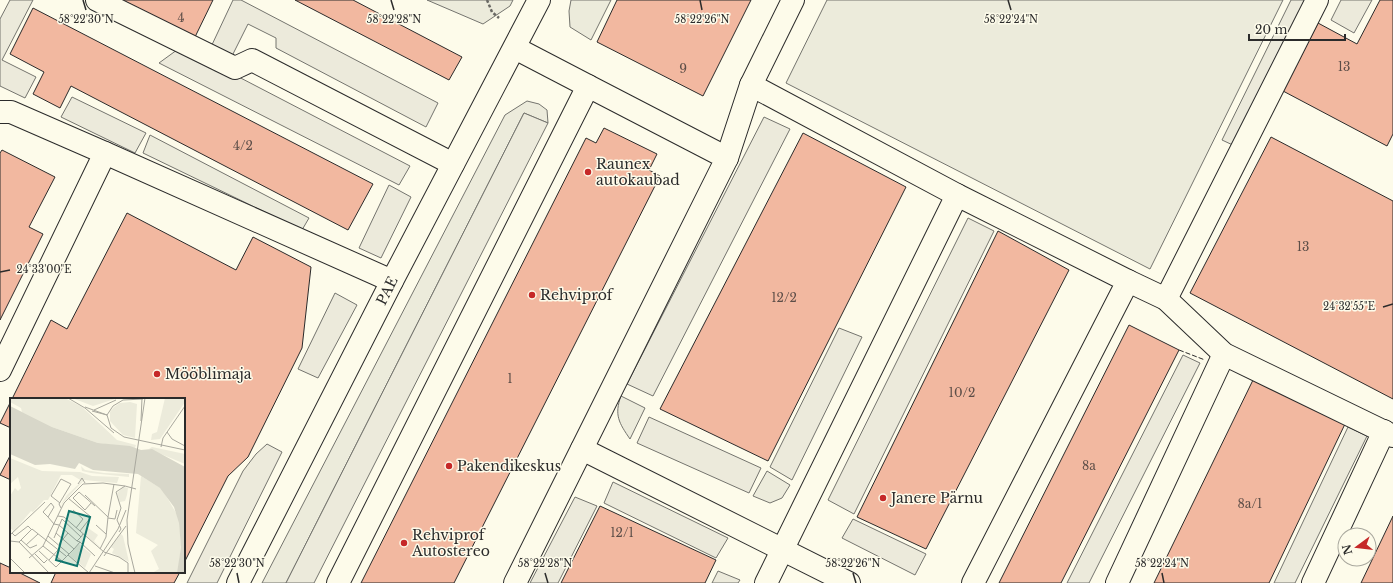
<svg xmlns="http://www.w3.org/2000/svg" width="1393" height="583" font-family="'Libre Baskerville',serif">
<rect width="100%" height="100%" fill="#fdfbea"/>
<g fill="#ecebdb" stroke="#74746e">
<path d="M427,0H513L510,6L483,24Z"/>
<path d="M571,0H611L591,40L570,27L569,11Z"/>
<path d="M827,0H1283L1150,269L786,83Z"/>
<path d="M527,101L539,104L547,110L548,123L524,113L286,583H262L505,115Z"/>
<path d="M150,135L309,218L302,230L143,153Z"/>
<path d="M621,396L645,408L630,439C619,423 614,415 621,396Z"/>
<path d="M767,471L790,485L782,498L770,503L753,496Z"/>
</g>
<g fill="#eceadb" stroke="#74746e">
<path d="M10,0H33L2,60L36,77L25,98L0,86V19Z"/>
<path d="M233,0H241L438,103L426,127L276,48V38L248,24L230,60L210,49Z"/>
<path d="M1291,0H1310L1237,147L1222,140Z"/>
<path d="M1341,0H1372L1354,33L1331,20Z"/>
<path d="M181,47L410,166L399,185L159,63Z"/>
<path d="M72,97L146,133L135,153L61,117Z"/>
<path d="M524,113L548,123L314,583H286Z"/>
<path d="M764,117L790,129L653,396L627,384Z"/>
<path d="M389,185L411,197L381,258L359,248Z"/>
<path d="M968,218L994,231L854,514L828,500Z"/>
<path d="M335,293L357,305L318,378L298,369Z"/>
<path d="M839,328L862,337L792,480L770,467Z"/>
<path d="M1183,355L1200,363L1089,583H1067Z"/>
<path d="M649,417L761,468L749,493L637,443Z"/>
<path d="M1348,427L1367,436L1295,583H1274Z"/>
<path d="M267,444L282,452L217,583H187L243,471L256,454Z"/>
<path d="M613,482L728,538L716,558L604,503Z"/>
<path d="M575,497L597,506L558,583H530Z"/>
<path d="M853,519L926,554L915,575L842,538Z"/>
<path d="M718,571L740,580L738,583H712Z"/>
</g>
<g fill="#f2b8a0" stroke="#2b2b2b">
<path d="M122,0H213L195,37Z"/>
<path d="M295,0H353L462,57L449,80Z"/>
<path d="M617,0H751L703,96L597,42Z"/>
<path d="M1380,0H1393V134L1387,146L1283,91L1318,23L1357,44Z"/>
<path d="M33,8L373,184L348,230L71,86L60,108L33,94L44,72L10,54Z"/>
<path d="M604,128L657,154L649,170L660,176L454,583H361L586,138L596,143Z"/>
<path d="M803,133L906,187L768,461L660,409Z"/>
<path d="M1271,137L1393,201V399L1190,293Z"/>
<path d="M2,150L55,177L29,227L43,234L0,320V153Z"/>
<path d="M127,213L236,270L253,237L311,267L302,348L248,457L228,476L184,563V399H12L51,320L67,329Z"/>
<path d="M998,231L1069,270L926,549L857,517Z"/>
<path d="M1129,325L1179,350L1061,583H999Z"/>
<path d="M1253,380L1345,424L1269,583H1154Z"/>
<path d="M11,401V428L0,423Z"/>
<path d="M11,454V480L0,475Z"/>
<path d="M600,506L716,560L705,583H561Z"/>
<path d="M1393,516V583H1361Z"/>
<path d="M0,563L11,568V572H18L40,583H0Z"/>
<path d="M56,572H180L174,583H51Z"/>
</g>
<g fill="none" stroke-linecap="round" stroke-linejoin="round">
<defs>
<g id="minor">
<path d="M97,0L235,68L252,60L453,164"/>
<path d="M751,85L793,0"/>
<path d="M0,112H11L105,153"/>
<path d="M727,158L751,85L957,195L766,583"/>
<path d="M957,195L1128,281L973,583"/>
<path d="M1128,281L1166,299L1224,354L1393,436"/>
<path d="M1166,299L1317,0"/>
<path d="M0,370L105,153L392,281"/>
<path d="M582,449L849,583"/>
<path id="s1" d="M238,583L392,281L539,0"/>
<path d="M338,583L588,86L515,48"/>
<path d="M515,583L727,158L588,86"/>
<path d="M1117,583L1224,354"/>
<path d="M1313,583L1384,431"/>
</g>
</defs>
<use href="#minor" stroke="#2b2b2b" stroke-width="24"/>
<path stroke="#6a6964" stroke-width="2.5" stroke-dasharray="3 2" stroke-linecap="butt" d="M487,0L492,12L499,18"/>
<use href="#minor" stroke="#fdfbea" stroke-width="22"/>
<path stroke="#2b2b2b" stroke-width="1" stroke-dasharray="5 2" stroke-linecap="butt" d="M1179,350L1205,360"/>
</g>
<path fill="none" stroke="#2b2b2b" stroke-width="1.5" d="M83,0L86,10M391,0L394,10M700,0L702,10M1008,0L1011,10M0,272L10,270M1383,307L1393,304M237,573L239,583M545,573L548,583M853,573L856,583M1162,573L1164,583"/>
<g fill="#c62828" stroke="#fdfbea" stroke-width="1.5">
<circle cx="588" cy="172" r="4"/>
<circle cx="532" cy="295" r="4"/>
<circle cx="157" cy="374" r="4"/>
<circle cx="449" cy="466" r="4"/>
<circle cx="883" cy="498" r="4"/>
<circle cx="404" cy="543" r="4"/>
</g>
<g text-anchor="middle" stroke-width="3" stroke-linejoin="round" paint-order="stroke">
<g font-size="12" fill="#5d4e48">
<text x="181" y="22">4</text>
<text x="1344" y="71">13</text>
<text x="683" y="73">9</text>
<text x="243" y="150">4/2</text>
<text x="1303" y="251">13</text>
<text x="784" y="302">12/2</text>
<text x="510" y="383">1</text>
<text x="962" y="397">10/2</text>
<text x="1089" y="470">8a</text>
<text x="1250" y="508">8a/1</text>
<text x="622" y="537">12/1</text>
</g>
<g font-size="14" fill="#2b2b2b" stroke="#fdfbea" text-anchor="start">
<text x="596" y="169">Raunex<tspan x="596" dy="16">autokaubad</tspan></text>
<text x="540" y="300">Rehviprof</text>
<text x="165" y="379">Mööblimaja</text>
<text x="457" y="471">Pakendikeskus</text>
<text x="891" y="503">Janere Pärnu</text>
<text x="412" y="540">Rehviprof<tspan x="412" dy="16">Autostereo</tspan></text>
</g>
<g font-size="14" fill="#2b2b2b" stroke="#fdfbea">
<text dy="5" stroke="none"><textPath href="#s1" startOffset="328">PAE</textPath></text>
</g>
</g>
<g transform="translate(10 398)">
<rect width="175" height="175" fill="#fdfbea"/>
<path d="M0,0H55L72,9L107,42L126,47L125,50L88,45L42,29L12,14L11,10L0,4ZM62,0H108L83,8ZM155,0H175V4L150,41L141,42L142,36L147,34ZM120,4L127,6L125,40L113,37L100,23V14L104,9L110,5ZM142,49L175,56V66L139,51ZM0,60L32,73L70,74L82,78L109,79L107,85L74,82L50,108L57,97L72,83L62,77H51L38,102H34L23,114L21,113L4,133L0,130V98L5,90L8,93L11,90L8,79L0,86ZM71,68L75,72L94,75L119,76V79L81,75L72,73ZM131,78L152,91L169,120L171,147L168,175H142L149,171L141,153L148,147L126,135ZM114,89L118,90L117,97L115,103L110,104L107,95ZM78,130L88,137L84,143L90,149L75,137ZM111,136L113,138L119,164L102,155L104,151L101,149ZM69,146L81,156L75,170L59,157Z" fill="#ecebdb"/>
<path d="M0,8L42,29L88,45L120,48L131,52L142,51L175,69V175H167L171,149L169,125L164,109L150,90L128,76L83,72L69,65L65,71L40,66L25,67L0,56Z" fill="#d8d7c9"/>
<path fill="none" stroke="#a9a89e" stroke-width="1" d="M58,0L75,10L104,35M133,1L113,2L103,8L97,17L101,30L114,39L175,52M75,9L97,17M84,12L106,2M82,13L97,17M131,23L132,0M157,34L162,41L175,48M151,49L153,40L175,8M68,86L72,80L75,85M75,97L98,119L96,139L90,151M58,100L81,119L70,133M50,105L41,98L51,81L61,86L49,106L51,110M81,105L75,112L63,100L69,94L85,108M63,112L73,121L66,130M48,118L54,119L94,154L109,159L118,165V175M38,119L33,114L41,105L44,109L38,119L44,126L49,127L67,143L71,139M98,119L104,86M98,120L105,121L107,112M107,122L111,110L106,94L115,88L126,91M107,122L111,131L109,134M86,127L96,136M2,135L5,138L18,128L21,131M46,135L64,151L70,144L67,143M0,137L35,104M38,138L59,156L64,151M44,140L52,121L71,139L73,136M11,142L20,150L27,147M0,143L9,144L39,175M9,144L22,131L56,158M70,144L85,158M49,146L58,135M16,147L28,136M33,148L52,163M29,153L46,169L59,156M25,156L34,165L37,162M58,157L79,175M94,158L116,128M19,160L33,148L54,105L73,86L93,85L115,88M1,161L15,175M39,162L48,152M85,168L105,175M79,175L108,131L116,112M125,175L118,146L117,122L135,0"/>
<path fill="#0f766e" fill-opacity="0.15" stroke="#0f766e" stroke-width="2" d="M59,113L80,119L67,168L46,162Z"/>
<rect width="175" height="175" fill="none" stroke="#2b2b2b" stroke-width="2"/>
</g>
<g font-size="10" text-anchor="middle" fill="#2b2b2b" stroke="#fdfbea" stroke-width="3" stroke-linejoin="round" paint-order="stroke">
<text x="86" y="23">58°22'30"N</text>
<text x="394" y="23">58°22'28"N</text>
<text x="702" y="23">58°22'26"N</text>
<text x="1011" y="23">58°22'24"N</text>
<text x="44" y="273">24°33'00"E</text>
<text x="1349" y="310">24°32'55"E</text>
<text x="237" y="567">58°22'30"N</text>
<text x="545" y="567">58°22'28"N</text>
<text x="853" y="567">58°22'26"N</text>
<text x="1162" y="567">58°22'24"N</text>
</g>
<g transform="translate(1357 547) rotate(255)"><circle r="19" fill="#fdfbea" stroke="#a9a89e"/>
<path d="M0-3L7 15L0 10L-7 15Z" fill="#c62828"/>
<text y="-6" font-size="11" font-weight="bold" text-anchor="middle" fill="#2b2b2b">N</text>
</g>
<path d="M1249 34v6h96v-6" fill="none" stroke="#2b2b2b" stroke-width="2"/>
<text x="1255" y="34" font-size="12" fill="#2b2b2b" stroke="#fdfbea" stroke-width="3" paint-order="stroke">20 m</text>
</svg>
